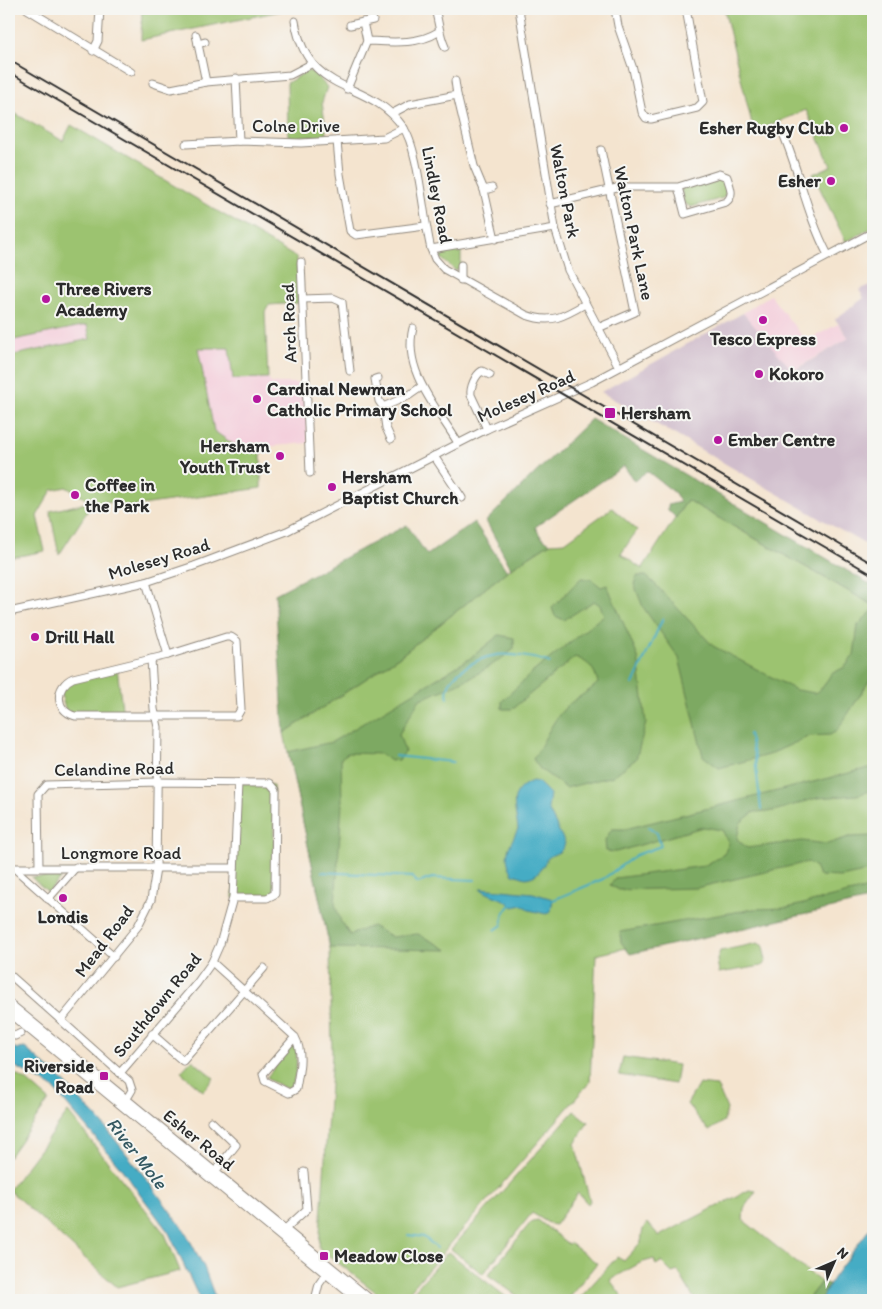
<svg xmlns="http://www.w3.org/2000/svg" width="882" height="1309" font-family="Itim,sans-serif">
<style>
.built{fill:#f4cfdc}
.industrial{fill:#d0bdcc}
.green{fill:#9cc36f;stroke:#64774d}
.forest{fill:#7da962;stroke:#546a46}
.water{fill:#45acc4;stroke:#386c78}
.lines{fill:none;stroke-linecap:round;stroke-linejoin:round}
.stream{stroke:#45acc4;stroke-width:2}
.minor-casing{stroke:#90887d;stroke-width:9}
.major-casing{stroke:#90887d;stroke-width:11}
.minor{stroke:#fff;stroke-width:7}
.major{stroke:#fff;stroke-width:9}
.rail{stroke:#2b2b2b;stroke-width:2}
.poi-dot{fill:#b5179e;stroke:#f6f6f2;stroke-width:2}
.labels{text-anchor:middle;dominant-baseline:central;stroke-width:4;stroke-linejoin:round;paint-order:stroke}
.street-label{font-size:18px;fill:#2b2b2b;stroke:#f6f6f2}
.poi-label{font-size:18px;font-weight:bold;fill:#2b2b2b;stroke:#f6f6f2;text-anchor:start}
.water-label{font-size:19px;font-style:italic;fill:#345861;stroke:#f6f6f2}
</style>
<rect width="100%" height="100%" fill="#f6f6f2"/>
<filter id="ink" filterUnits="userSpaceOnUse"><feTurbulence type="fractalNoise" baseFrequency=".02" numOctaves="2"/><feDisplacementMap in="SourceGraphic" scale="10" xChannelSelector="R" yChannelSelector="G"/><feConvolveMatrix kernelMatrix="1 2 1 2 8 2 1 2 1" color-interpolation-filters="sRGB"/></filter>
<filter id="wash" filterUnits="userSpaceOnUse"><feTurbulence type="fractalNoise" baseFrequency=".0096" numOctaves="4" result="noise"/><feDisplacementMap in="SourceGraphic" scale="20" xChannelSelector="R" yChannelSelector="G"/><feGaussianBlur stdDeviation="1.12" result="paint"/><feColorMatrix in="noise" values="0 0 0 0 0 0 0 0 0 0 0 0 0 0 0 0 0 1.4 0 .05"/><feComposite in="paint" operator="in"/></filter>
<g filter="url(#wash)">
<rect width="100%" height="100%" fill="#f4e4cf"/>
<g class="built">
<path d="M9 274 88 325 90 339 9 356Z"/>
<path d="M770 295 806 341 838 324 849 338 792 371 743 313Z"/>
<path d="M198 348H229L233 379 268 378 271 383H306L308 443 240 449 214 431Z"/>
</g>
<path class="industrial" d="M873 284V549L601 392 743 313 793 371 849 338 835 319 864 298 859 290Z"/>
<g class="green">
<path d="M142 9H290L141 40Z"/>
<path d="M724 9H873V227L846 242 813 174 831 166 806 110 754 132Z"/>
<path d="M307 71 313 72 327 87 322 102 327 137 302 136 297 138 288 136 287 83Z"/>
<path d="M9 110 63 141 71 125 297 258 298 303 269 305 265 312 268 378 233 379 229 348H198L214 431 240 449 261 447V488L128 507 105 501 92 504 59 555 50 511 91 502 66 487 52 490 37 516 45 551 9 558V356L90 339 87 325 9 341Z"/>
<path d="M717 177 724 182 727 191 723 198 691 207 684 203 681 189Z"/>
<path d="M461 248V265L456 271 441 258 442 253 447 250Z"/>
<path d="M687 500 873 605V891L596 955 590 1082 402 1300H386L319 1248 332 1055 330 948 284 733 400 656 507 571 550 543 565 542 612 508 637 530 621 554 642 569Z"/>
<path d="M117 667 123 717 66 712 60 690 64 683Z"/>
<path d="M238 783 273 785 275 894 233 898Z"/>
<path d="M31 877H59L61 878 48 892Z"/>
<path d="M758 943 763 946 766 961 762 966 719 973 717 960 720 951Z"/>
<path d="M292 1044 296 1047C297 1058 298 1083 287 1089L269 1080 267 1077Z"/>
<path d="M623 1057 678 1065 675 1084 619 1075Z"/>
<path d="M192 1060 214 1078 203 1091 181 1072Z"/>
<path d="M9 1071 26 1080 49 1100 9 1157Z"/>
<path d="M699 1084 717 1086 727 1109 724 1121 709 1131 687 1104Z"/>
<path d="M574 1111 588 1122 575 1144 590 1201 588 1204 578 1193 555 1225 550 1224 532 1213 483 1274 451 1249Z"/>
<path d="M68 1112 165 1234 180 1271 117 1287 9 1190Z"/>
<path d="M749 1190 756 1191 744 1208 743 1220 821 1282 807 1300H695L678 1271 672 1273 661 1262 656 1265 654 1259 640 1263 610 1280 625 1300H578L617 1257 624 1261 641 1242 643 1228 648 1223 659 1236Z"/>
<path d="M538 1220 568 1244 570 1243 597 1263 567 1300H523L488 1275 532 1221Z"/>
<path d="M448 1252 510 1300H406Z"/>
</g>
<g class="forest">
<path d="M591 419 873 586V605L687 500 676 518 668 510V505L680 502 675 493 647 471 634 481 624 466 535 527 541 537 550 543 511 568 486 521Z"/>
<path d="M474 522 507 571 400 656 284 733 275 594 407 525 427 555Z"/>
<path d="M637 576H646L653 582 713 646 796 690 815 693 823 687 831 674 845 667 854 655 858 625 873 610V675L837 731 830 735 810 736 768 755 719 768 703 756 679 658 643 607 634 584Z"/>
<path d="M581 578 591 579 601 587 607 585 638 657 646 723 636 759 613 776 566 788 540 769 533 759C544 743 550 724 564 709 573 699 588 693 598 683 595 669 589 662 575 657L512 709H502V701L533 672 604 615 600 605 594 601 564 620 555 616 552 608Z"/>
<path d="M499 635 514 638V649C484 673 456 686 420 699L399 734 405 752 399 760 390 761 381 754 348 753 341 758 342 805 335 904 341 922 350 935 372 926 392 937 418 934 448 950 330 948 288 752 332 742 469 659Z"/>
<path d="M873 767V790L857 795 817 798 774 811 754 812 740 823 737 839 747 848 802 841 827 844 849 837 873 836V870L841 877 819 876 815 867 808 862 696 888 619 890 610 885 616 878 704 866 724 854 729 843 722 830 703 827 616 852 606 851 605 840 612 829H625Z"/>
<path d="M873 887V899L630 954 621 942 620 932 753 909 787 908Z"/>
<path d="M821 1282 829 1284 821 1300H807Z"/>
</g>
<g class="water">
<path d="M532 781 538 782 550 794 548 809 565 843C561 856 553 852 547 859 541 869 539 876 526 878L513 874C501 855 510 846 518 829 516 809 506 792 532 781Z"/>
<path d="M480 888 533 893 553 899 551 911 546 914 529 910 523 905 513 907C503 896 489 897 480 888Z"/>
<path d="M9 1045 17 1049 25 1048 62 1080 102 1123 145 1177 185 1231 204 1267 216 1300H200L169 1233 120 1167 52 1087 9 1063Z"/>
<path d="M873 1224V1280L859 1300H821L833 1278Z"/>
</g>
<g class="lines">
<g class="stream">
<path d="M633 684 663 618"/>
<path d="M448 698C442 675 478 658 496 655 506 653 541 658 550 663"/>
<path d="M749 734 755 758 761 809"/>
<path d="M395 756 453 762"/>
<path d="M322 872 412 877 418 883 432 878 475 880"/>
<path d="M553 900 603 879 636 855 661 846 657 833 649 827"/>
<path d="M495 930 502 925 504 912 511 905"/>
<path d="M408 1235 424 1237 437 1248"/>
</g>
</g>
</g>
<g filter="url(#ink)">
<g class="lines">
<g class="minor-casing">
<g id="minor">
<path d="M27 9 131 72"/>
<path d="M435 9C439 23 439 34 445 47"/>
<path d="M519 9 555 228 568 270 619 367"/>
<path d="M615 9 618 26 633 69 642 112 646 118 651 119 697 108 703 102 686 9"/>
<path d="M295 21C308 99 368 77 403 127 419 149 423 218 431 249L435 259 444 269 526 315C551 324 563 317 585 304"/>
<path d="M350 25 373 20"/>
<path d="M196 35 198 44"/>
<path d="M367 41C390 42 418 45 438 32"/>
<path d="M205 42 198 44 206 82"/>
<path d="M93 51 98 41 100 9"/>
<path d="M236 78 239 141"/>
<path d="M153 83 171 89 206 82 290 75 311 64"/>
<path d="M347 89 367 41 363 22"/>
<path d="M457 95 474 166 484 190 492 188"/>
<path d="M393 113 410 104 457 95 455 81"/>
<path d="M784 136C800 175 808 217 828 255"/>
<path d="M337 141 340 174 350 231 356 235 425 226"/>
<path d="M186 144 239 141 301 143 384 138 404 128"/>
<path d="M484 190 495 239"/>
<path d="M550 204 621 187H678L719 174 727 177C730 187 735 195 726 202L685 214 678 187"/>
<path d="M431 249 555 228"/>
<path d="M301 262 310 473"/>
<path d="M461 265V280"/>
<path d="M303 299 333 298 342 302 350 371"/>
<path d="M413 328C402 371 438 409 458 443"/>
<path d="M598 328 635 312 601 150"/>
<path d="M378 378 375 379 379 401 383 407 408 396 421 387"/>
<path d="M383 407 386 428 391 439"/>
<path d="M487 429 471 395C470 388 475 375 482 371L490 375"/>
<path d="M434 456 462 498"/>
<path d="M146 582 168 655"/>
<path d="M9 612 146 582 194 566 287 531 487 429 592 382 873 232"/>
<path d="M226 637H231L237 641 241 709 237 716H75C54 710 55 686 73 678L168 655Z"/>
<path d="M39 867 38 794 46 785 158 782 270 783 276 790 275 894 267 898H233"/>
<path d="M9 868H234"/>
<path d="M14 868 114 957"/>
<path d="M48 899 76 867"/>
<path d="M212 962 295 1037C304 1054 299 1071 296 1089L289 1093 265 1081 263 1074 295 1037"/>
<path d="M9 974 129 1081 132 1090 126 1100"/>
<path d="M61 1020 138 926 151 900 156 869 158 727 154 709 151 659"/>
<path d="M9 1033 15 1036 21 1033"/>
<path d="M152 1034 183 1061 264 968"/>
<path d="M120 1073 197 983 212 962 220 944 233 898 238 783"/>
<path d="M211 1121 236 1145 214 1173"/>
<path d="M284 1230 307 1209 304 1172"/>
<path d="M315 1300 319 1284 326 1274"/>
</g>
</g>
<g class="major-casing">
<g id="major">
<path d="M9 1004 370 1300"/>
<path d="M9 1012 359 1300"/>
</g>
</g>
<use href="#minor" class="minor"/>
<use href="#major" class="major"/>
<g class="rail">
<path d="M9 60 873 564"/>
<path d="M9 72 873 575"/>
</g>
</g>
</g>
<g class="poi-dot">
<circle cx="844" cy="128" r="5"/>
<circle cx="831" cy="181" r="5"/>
<circle cx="46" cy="299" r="5"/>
<circle cx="763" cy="320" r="5"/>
<circle cx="759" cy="374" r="5"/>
<circle cx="257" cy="399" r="5"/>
<rect x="604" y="407" width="12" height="12" rx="2.5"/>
<circle cx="718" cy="440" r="5"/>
<circle cx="280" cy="456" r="5"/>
<circle cx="332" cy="487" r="5"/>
<circle cx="75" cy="495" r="5"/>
<circle cx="35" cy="637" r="5"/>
<circle cx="63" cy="898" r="5"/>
<rect x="99" y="1071" width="10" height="10" rx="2.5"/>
<rect x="319" y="1251" width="10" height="10" rx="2.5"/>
</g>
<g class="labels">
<g class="street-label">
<text x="296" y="126">Colne Drive</text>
<text transform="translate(565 191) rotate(79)">Walton Park</text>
<text transform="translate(437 195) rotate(79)">Lindley Road</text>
<text transform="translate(634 233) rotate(78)">Walton Park Lane</text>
<text transform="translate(289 323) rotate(-92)">Arch Road</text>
<text transform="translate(526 396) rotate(-24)">Molesey Road</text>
<text transform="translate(159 559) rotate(-17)">Molesey Road</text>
<text transform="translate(114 769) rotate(-1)">Celandine Road</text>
<text x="121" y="853">Longmore Road</text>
<text transform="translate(104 941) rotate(-53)">Mead Road</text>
<text transform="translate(157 1005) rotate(-51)">Southdown Road</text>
<text transform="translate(199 1140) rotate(39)">Esher Road</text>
</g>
<g class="poi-label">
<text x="834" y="128" text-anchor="end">Esher Rugby Club</text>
<text x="821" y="181" text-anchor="end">Esher</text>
<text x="56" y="289">Three Rivers<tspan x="56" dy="21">Academy</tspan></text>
<text x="763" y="339" text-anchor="middle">Tesco Express</text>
<text x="769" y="374">Kokoro</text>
<text x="267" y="389">Cardinal Newman<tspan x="267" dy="21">Catholic Primary School</tspan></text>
<text x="621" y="413">Hersham</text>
<text x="728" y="440">Ember Centre</text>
<text x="270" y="446" text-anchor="end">Hersham<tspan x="270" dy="21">Youth Trust</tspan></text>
<text x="342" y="477">Hersham<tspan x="342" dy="21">Baptist Church</tspan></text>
<text x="85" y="485">Coffee in<tspan x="85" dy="21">the Park</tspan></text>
<text x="45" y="637">Drill Hall</text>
<text x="63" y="917" text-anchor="middle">Londis</text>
<text x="94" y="1066" text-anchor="end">Riverside<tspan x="94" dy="21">Road</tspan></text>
<text x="334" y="1256">Meadow Close</text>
</g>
<g class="water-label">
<text transform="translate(137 1153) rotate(52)">River Mole</text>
</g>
</g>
<rect width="882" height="1309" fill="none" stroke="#f6f6f2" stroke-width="30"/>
<g transform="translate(834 1262) rotate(45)" stroke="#f6f6f2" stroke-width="4" paint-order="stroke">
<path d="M0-4L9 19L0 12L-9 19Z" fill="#2b2b2b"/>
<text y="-8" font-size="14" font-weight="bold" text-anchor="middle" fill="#2b2b2b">N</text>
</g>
</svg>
